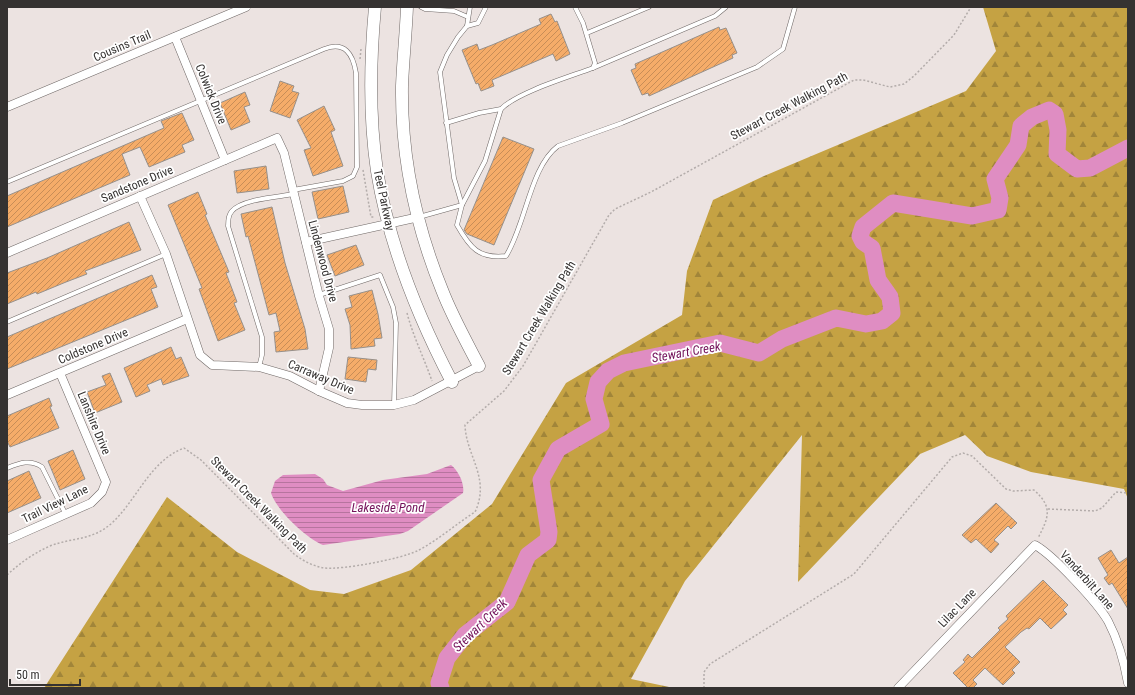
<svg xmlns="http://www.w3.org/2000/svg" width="1135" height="695" font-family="'Roboto Condensed',sans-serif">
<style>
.forest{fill:url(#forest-firs)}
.water{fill:url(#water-rules)}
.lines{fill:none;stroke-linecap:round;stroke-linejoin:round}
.river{stroke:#df8dc2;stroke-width:17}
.building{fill:url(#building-hatch);stroke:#96908b}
.lane-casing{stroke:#6f6866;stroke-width:5}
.street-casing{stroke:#6f6866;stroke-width:9}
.secondary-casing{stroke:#6f6866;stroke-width:13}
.path{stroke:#b3acaa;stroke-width:1.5;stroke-dasharray:2 2;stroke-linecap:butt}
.lane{stroke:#fff;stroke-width:4}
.street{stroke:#fff;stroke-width:8}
.secondary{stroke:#fff;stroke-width:12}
.labels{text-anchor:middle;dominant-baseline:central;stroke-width:3.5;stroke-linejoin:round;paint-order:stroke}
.street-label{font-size:12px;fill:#353231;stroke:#fff}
.water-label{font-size:13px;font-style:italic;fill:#73125a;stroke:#fff}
</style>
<defs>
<pattern id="forest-firs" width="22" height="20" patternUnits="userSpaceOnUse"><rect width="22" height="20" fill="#c5a243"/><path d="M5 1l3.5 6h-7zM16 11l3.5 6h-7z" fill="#a18539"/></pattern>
<pattern id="water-rules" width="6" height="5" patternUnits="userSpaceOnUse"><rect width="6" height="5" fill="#df8dc2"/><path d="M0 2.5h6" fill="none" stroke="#b6749e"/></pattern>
<pattern id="building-hatch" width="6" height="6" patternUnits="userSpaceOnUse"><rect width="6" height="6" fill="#f5ac69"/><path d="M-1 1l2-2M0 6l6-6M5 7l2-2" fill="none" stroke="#c78d57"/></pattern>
</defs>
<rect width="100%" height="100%" fill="#ece3e1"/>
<path class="forest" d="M983 7H1128V499L1124 489 1031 472 987 456 965 435 920 454 798 582 802 435 685 581 631 679 674 688H44L167 497 237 552 310 590 344 594 411 570 492 504 566 383 682 315 687 271 713 200 764 176 966 91 996 51Z"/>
<path class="water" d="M451 465C458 470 465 484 463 493L408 531 400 534 323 545C306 538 277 511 271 493L275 481 283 475 315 474 323 479 327 485 343 491 383 480 427 474Z"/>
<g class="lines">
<path class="river" d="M441 688 439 683 447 658 465 635 507 602 528 555 548 540 549 532 541 480 558 449 601 424 594 399 598 382 608 371 624 363 720 343 759 353 782 339 836 318 866 324 882 321 892 313 890 297 878 280 872 248 863 242 860 236 863 227 893 203 972 216 998 210 1000 198 995 179 1018 145 1021 126 1032 117 1049 110 1055 114 1058 130 1057 154 1077 169 1090 168 1128 148"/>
</g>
<g class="building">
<path d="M551 14 555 22 557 21 570 54 556 61 553 54 492 80 494 86 481 91 478 83 476 84 462 50 477 44 479 50 492 45 541 24 539 19Z"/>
<path d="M719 27 720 30 726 28 737 53 732 55 733 58 649 96 648 93 642 95 631 70 636 68 635 64Z"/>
<path d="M280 81 294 86 292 91 299 93 290 118 270 111Z"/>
<path d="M245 92 250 105 244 107 250 122 231 130 220 103Z"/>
<path d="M324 106 335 130 331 132 343 166 313 176 304 150 311 148 297 120Z"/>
<path d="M182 113 194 140 182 145 185 152 149 167 140 147 122 154 130 175 7 227V196L164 128 161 121Z"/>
<path d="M503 137 534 149 494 245 467 234 464 230Z"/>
<path d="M266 166 269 189 237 193 234 171Z"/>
<path d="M343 186 349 212 318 219 312 192Z"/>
<path d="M198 192 207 214 205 215 229 272 226 273 237 302 234 303 245 330 218 341 199 289 202 288 168 205Z"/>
<path d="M272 207 285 263 305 329 308 349 276 352 274 332 280 331 276 313 269 315 248 236 246 237 241 214Z"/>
<path d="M129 222 141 250 85 271 87 274 66 282 37 294 36 292 7 304V273L47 258Z"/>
<path d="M356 245 364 265 335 276 327 255Z"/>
<path d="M152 275 157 287 151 289 158 307 7 369V337Z"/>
<path d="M372 290 378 314 382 338 374 339 375 346 351 349 350 325 345 309 352 307 349 296Z"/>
<path d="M171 347 176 359 181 357 189 376 163 385 161 379 147 385 150 391 136 397 124 368Z"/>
<path d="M348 357 377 360 376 370 368 369 366 382 345 379Z"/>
<path d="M110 373 122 402 95 413 87 392 106 385 102 376Z"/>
<path d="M49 398 52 406 50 407 59 428 10 447 7 441V416Z"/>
<path d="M73 450 85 479 60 490 48 461Z"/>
<path d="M29 471 41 498 7 513V481Z"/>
<path d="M996 503 1017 523 1011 529 1008 526 994 540 999 544 991 553 976 539 971 543 962 535Z"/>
<path d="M1111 550 1119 563 1128 557V609L1112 583 1109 585 1104 578 1108 575 1098 558Z"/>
<path d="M1043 580 1068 605 1063 610 1067 614 1051 629 1040 618 1029 629 1027 628 1021 632 1005 647 1020 662 1012 670 1015 673 1003 685 985 668 973 680 977 684 973 688H968L953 673 965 662 963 660 968 654 972 658 1000 630 998 628 1008 619 1006 616Z"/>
</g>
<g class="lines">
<g class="lane-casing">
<g id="lane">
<path d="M421 7 425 9 454 11 468 17"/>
<path d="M575 7 583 23 595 63 593 68C569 77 518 92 501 109L485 161 462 205 457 225C470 248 479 259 506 256 526 224 530 167 558 146L622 123 757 67 783 49 795 7"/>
<path d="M467 26 478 23 486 7"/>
<path d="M587 33 649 7"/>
<path d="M593 68 715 16 726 7"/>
<path d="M446 123 479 113 501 109"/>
<path d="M7 182 324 49C345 41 353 54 356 73L357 167 353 176 343 181 293 190"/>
<path d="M419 217 462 205 454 178 440 72 447 55 458 37 467 26 470 7"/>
<path d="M319 295 380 275 393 307 396 323 394 405"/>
<path d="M7 322 166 254"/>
<path d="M259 367 262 355V337L228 226C228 221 228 215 232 211 242 199 278 197 294 194"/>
<path d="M7 468C20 463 30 459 42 467L66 515"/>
</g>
</g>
<g class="street-casing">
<g id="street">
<path d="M175 37 225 160"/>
<path d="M7 107 246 7"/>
<path d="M140 196 166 254 200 355 212 365 259 367 290 376 319 391 347 403 362 405H394L414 400 479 366"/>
<path d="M306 242 419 217"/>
<path d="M7 253 277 138 284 153 319 296 329 329V348L319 391"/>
<path d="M7 395 187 319"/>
<path d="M7 540 91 503 102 492 106 482 60 373"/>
<path d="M898 688 1035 545C1053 555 1097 602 1108 621 1118 640 1124 661 1128 683"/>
</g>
</g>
<g class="secondary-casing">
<g id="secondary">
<path d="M375 7C370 61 369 117 377 171 389 245 417 315 452 382"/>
<path d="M407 7C406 33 403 60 402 86 401 155 416 226 442 290 452 316 466 341 479 366"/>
</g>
</g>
<g class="path">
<path d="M360 59 361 49"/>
<path d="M363 170 371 217H375"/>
<path d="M407 313C413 336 424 358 432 381"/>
<path d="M1048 509 1095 511 1102 508 1116 492 1128 493"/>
<path d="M7 575C20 563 34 553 50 546 73 537 93 541 113 522 138 498 150 461 184 448L201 460 294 554C303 561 313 566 324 568 343 570 400 559 417 551 437 541 456 524 475 512 491 478 466 456 465 425L504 391 523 366 609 215 615 209 651 192 854 80H863L890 87 904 84 914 76 954 35 971 7"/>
<path d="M704 688V672L710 664 854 574 952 457 963 453 972 456 1006 489 1013 491 1034 490C1053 507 1049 517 1038 538"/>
</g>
<use href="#lane" class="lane"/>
<use href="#street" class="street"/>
<use href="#secondary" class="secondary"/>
</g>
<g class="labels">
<g class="street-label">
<text transform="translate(122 46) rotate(-23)">Cousins Trail</text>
<text transform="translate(211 94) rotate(68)">Colwick Drive</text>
<text transform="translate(789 106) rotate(-28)">Stewart Creek Walking Path</text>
<text transform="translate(137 184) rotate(-23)">Sandstone Drive</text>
<text transform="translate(384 200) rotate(78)">Teel Parkway</text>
<text transform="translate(323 261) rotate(75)">Lindenwood Drive</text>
<text transform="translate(539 318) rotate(-59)">Stewart Creek Walking Path</text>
<text transform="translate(93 346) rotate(-23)">Coldstone Drive</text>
<text transform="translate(321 377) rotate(23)">Carraway Drive</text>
<text transform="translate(94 423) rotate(67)">Lanshire Drive</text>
<text transform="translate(55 504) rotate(-26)">Trail View Lane</text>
<text transform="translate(259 505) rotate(45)">Stewart Creek Walking Path</text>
<text transform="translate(1087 580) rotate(48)">Vanderbilt Lane</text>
<text transform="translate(957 608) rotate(-46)">Lilac Lane</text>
</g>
<g class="water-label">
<text transform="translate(686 352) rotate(-10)">Stewart Creek</text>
<text x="388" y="507">Lakeside Pond</text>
<text transform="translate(480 625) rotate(-44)">Stewart Creek</text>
</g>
</g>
<rect width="1135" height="695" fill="none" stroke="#353231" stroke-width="16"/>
<path d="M10 679v6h70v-6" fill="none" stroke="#353231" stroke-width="2"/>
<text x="16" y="679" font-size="12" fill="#353231" stroke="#ffffff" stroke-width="3" paint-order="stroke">50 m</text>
</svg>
